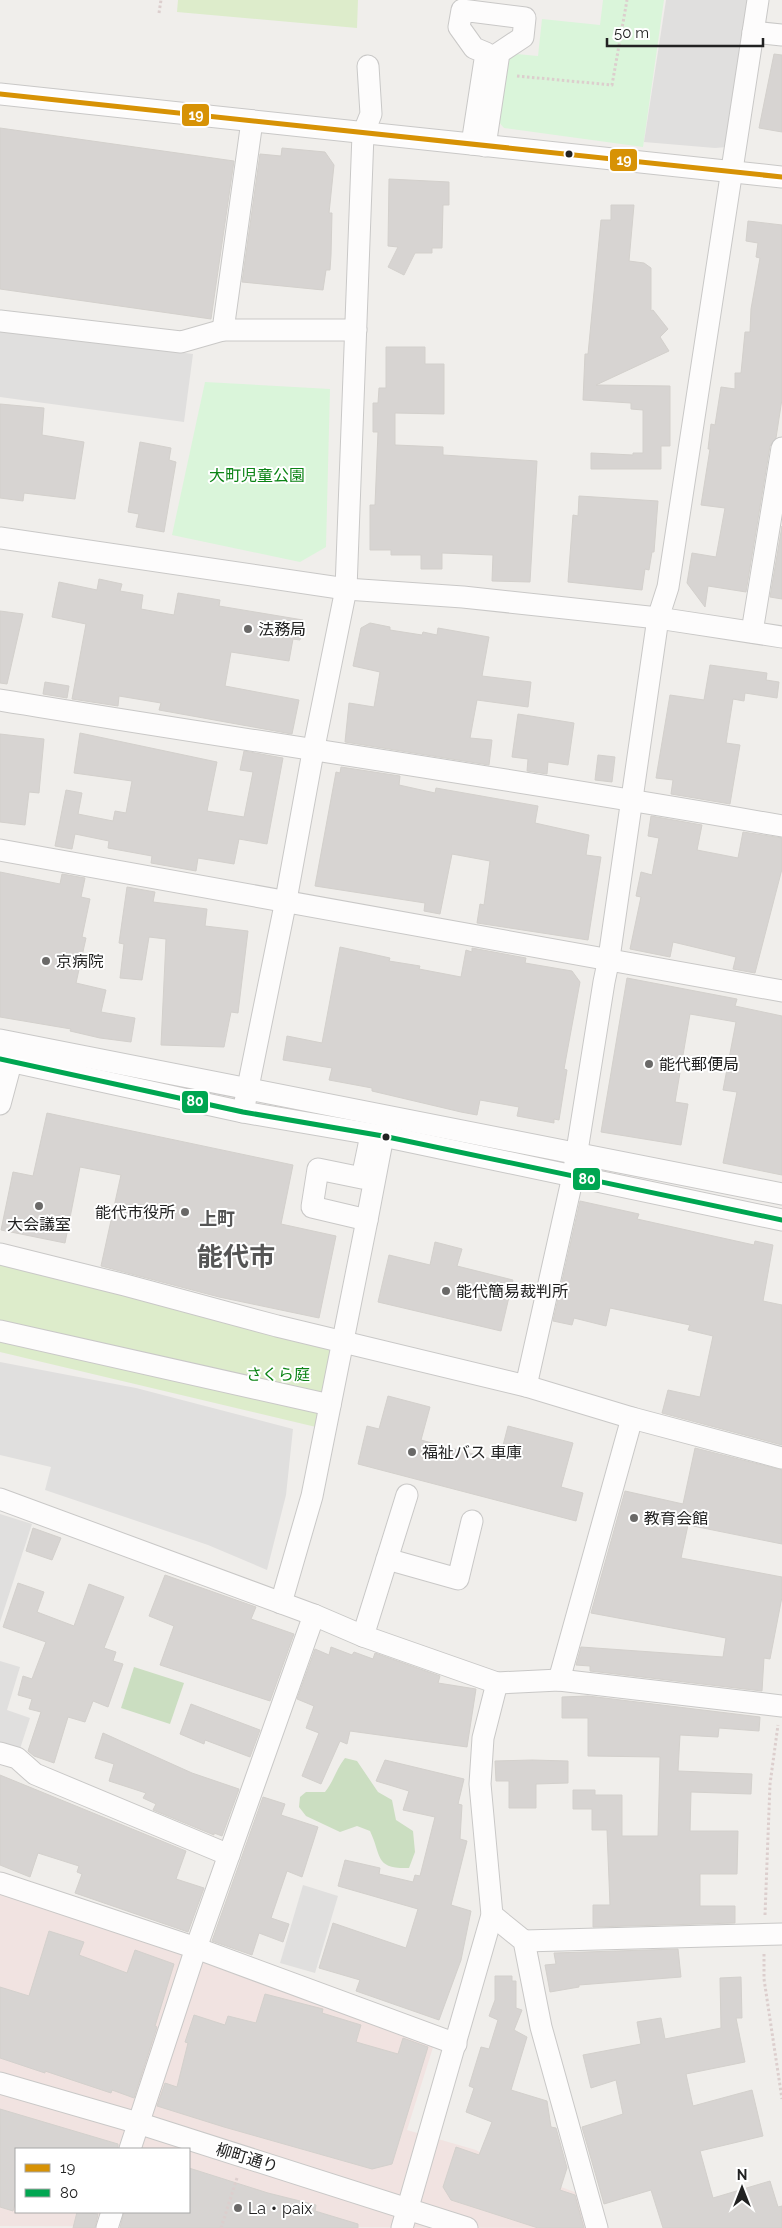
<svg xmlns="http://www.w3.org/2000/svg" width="782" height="2228" font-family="Raleway,'Noto Sans JP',sans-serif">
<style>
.commercial{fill:#f1e3e1;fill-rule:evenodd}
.grass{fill:#ddeccb}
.forest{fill:#cbdec1}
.park{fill:#daf5da}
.parking{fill:#e0dfde}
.building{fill:#d7d4d2;stroke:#d3d0cc}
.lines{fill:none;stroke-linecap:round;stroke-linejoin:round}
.minor-casing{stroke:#c9c8c7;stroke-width:23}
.path{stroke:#dccecd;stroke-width:3;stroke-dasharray:2.5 2.5;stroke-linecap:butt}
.minor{stroke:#fdfcfc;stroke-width:21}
.bus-1-casing{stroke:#fff;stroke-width:9}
.bus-2-casing{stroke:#fff;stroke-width:9}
.bus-1{stroke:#d79205;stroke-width:5}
.bus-2{stroke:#00a651;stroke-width:5}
.bus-dot{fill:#222;stroke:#fff;stroke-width:2}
.poi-dot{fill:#6a6968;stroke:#fff;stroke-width:2}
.labels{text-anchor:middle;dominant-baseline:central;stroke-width:4;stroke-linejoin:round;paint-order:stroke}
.park-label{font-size:16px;fill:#0c8416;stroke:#fff}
.poi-label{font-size:16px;fill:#222;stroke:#fff;text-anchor:start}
.street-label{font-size:16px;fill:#222;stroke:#fff}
.neighbourhood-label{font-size:18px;font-weight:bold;fill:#555;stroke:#fff}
.town-label{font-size:26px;font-weight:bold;fill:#555;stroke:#fff}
.line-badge{stroke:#fff;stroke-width:2}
.badge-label{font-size:14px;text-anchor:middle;font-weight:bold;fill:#fff}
</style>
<rect width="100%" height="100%" fill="#f0eeeb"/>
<path class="commercial" d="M0 1891 435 2041 407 2130 476 2150 502 2165 580 2194 594 2228 0 2226ZM16 2149H189V2212H16Z"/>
<g class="grass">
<path d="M178 0H358L357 28 177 12Z"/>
<path d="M0 1264 336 1344 316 1427 0 1352Z"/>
</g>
<g class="forest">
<path d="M134 1667 184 1683 170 1724 121 1708Z"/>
<path d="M345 1758 357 1761 378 1792 392 1800 396 1820 413 1831 415 1852 409 1868C374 1869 382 1856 370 1831L357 1826 340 1832 306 1816 299 1807 300 1797 306 1792H325C334 1781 336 1769 345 1758Z"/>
</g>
<g class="park">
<path d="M603 0H664L643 147 504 128 497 120 504 53 538 56 542 19 600 25Z"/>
<path d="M205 382 330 389 326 547 300 562 172 535Z"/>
</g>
<g class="parking">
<path d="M666 0H750L727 147 715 148 644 142Z"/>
<path d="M0 328 193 354 184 422 0 397Z"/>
<path d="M0 1362 136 1388 293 1429 286 1495 267 1570 208 1545 45 1490 51 1467 0 1455Z"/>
<path d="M0 1514 32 1524 0 1622Z"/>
<path d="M0 1661 20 1667 7 1710 30 1718 18 1755 0 1749Z"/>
<path d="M303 1885 338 1896 315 1973 280 1963Z"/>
</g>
<g class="building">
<path d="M774 54 782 55V132L759 128Z"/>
<path d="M0 128 234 161 211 319 0 289Z"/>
<path d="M282 148 325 152 334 165 329 213H332L331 255 330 270H326L323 290 242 282 260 154 281 156Z"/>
<path d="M389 179 449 182V205H443L442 248H432V253H415L404 275 388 267 398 247 388 246Z"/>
<path d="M611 205H634L629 261 644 263 651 268V311L653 310 668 329 660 337 669 351 596 385 670 386V446H661V469H591V453L633 455V453H643V410L631 409V403L583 400 585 354H588L601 220H611Z"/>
<path d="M748 221 782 225V399L776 438 770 446 746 592 708 586 705 607 687 583 692 553 716 557 725 508 701 505 710 449H708L711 424 715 425 721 387 735 389V373H741L745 332H750L751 309 760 258 756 257 758 243 746 241Z"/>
<path d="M386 347H425V364H444V414L395 413V445L443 447V455L537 461 530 582 492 581 493 555 442 553V569H421V555H391V550H370V505H375L378 432H373V403H378L379 388H386Z"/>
<path d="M0 404 44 408 42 435 84 442 75 499 24 493 23 501 0 498Z"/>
<path d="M140 442 171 448 169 460 176 462 164 532 136 527 139 514 128 512Z"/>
<path d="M579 496 658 501 654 552H652L649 570 645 569 642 590 568 582 573 515 578 516Z"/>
<path d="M782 526V599L770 597Z"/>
<path d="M99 579 122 584 120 591 143 595 141 609 174 615 178 593 220 600 219 606 303 620 300 640 293 639 289 661 231 652 225 686 299 700 292 734 159 710 161 703 119 696 118 706 72 699 86 624 52 617 59 582 97 590Z"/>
<path d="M0 611 23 614 7 684 0 683Z"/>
<path d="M370 623 390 627V630L422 635 423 632 437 635 438 628 489 637 482 676 531 682 528 707 477 700 470 738 492 740 489 765 345 742 349 703 374 707 380 672 353 666 361 628Z"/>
<path d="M710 665 767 673 766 680 779 682 777 698 745 693 744 701 733 699 726 743 740 745 730 804 671 794 673 780 656 778 670 695 704 700Z"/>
<path d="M45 682 69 686 67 698 43 694Z"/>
<path d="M518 714 574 723 568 765 548 762 547 774 527 771 528 759 512 757Z"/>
<path d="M80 733 217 762 207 811 244 817 253 772 240 770 244 751 283 758 267 844 239 839 234 864 198 858 196 871 151 863 152 856 108 848 109 841 75 834 72 849 55 846 66 790 82 793 78 814 113 821 115 811 126 813 132 781 74 773Z"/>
<path d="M0 734 44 739 39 793 29 792 25 825 0 822Z"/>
<path d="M598 755 615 757 612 782 595 780Z"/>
<path d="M341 767 400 776 399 785 435 793 436 788 538 806 535 823 589 835 586 855 601 857 588 940 477 923 480 904 484 905 490 861 452 854 440 914 424 911 425 903 315 886 336 772 340 773Z"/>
<path d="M651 816 702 825 697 850 738 858 743 832 782 838V869L755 973 733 969 736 957 673 942 670 957 630 949 641 897 636 896 641 872 652 875 659 838 648 836Z"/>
<path d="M0 872 60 884 62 874 85 878 81 897 90 899 82 937 86 938 76 983 106 990 101 1012 135 1018 131 1042 100 1038 70 1031 71 1029 0 1017Z"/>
<path d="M127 887 155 892 153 902 207 909 205 926 248 931 238 1013 231 1012 224 1047 161 1045 166 939 149 937 142 980 120 978 124 944 119 943Z"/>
<path d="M340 947 390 958 389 961 420 966 419 969 461 977 466 950 472 952V948L526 958 525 963 572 971 580 982 564 1069 567 1070 559 1120 554 1119V1123L517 1116 519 1107 480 1100 477 1115 461 1112 372 1091V1088L329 1080 332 1068 283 1060 287 1036 322 1043Z"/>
<path d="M627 978 737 999 735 1006 782 1016V1175L723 1163 737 1092 723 1090 736 1022 690 1014 675 1102 688 1104 681 1145 601 1132Z"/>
<path d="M47 1113 293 1165 281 1224 336 1236 319 1318 219 1297 101 1266 121 1175 80 1167 65 1243 1 1230 13 1172 33 1176Z"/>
<path d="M580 1201 639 1214 637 1219 754 1245 755 1241 773 1245 763 1301 782 1305V1445L662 1413 668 1390 700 1397 713 1336 688 1330 690 1325 610 1308 606 1326 574 1318 572 1325 553 1321Z"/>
<path d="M435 1242 462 1249 457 1266 513 1280 501 1331 378 1302 389 1255 430 1265Z"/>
<path d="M388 1396 430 1407 421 1440 499 1461 508 1426 573 1443 561 1487 583 1493 576 1521 358 1464 367 1426 379 1429Z"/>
<path d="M695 1448 782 1470V1544L688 1525 681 1558 782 1577V1597L770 1659 764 1658 762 1691 590 1671V1666L576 1665 581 1647 723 1657 726 1638 591 1613 625 1491 683 1504Z"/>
<path d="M33 1528 61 1538 52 1560 26 1551Z"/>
<path d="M165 1575 256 1607 251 1619 294 1634 270 1701 160 1665 174 1626 149 1616Z"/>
<path d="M18 1583 44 1592 37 1612 74 1626 89 1584 124 1597 104 1648 116 1652 113 1661 123 1664 108 1707 93 1701 85 1722 68 1717 54 1763 34 1756 28 1751 41 1712 29 1709 32 1699 18 1695 23 1676 32 1679 46 1642 3 1627Z"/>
<path d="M331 1647 352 1655 354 1652 373 1659 375 1653 440 1676 438 1683 476 1689 467 1747 350 1731 347 1744 340 1741 321 1784 302 1776 319 1733 306 1728 314 1706 297 1699 315 1649 329 1655Z"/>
<path d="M588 1696 760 1717 759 1731 719 1728 718 1737 680 1735 678 1771 752 1774 751 1794 691 1792 690 1831H738L737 1874H700V1906H735V1923L593 1927V1905H610L607 1830H592V1809H573V1790H595V1795H622V1836H658L660 1757 588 1756V1718H562V1697Z"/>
<path d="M191 1704 260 1730 250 1757 205 1740 204 1744 180 1734Z"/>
<path d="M103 1733 192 1773 239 1789 222 1836 214 1833V1835L153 1810 156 1804 143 1798 146 1793 109 1781 114 1764 95 1758Z"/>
<path d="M385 1760 464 1779 458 1804 462 1805 460 1839 467 1841 451 1905 471 1911 461 1960 439 2020 356 1991 360 1980 319 1968 333 1923 406 1948 418 1909 338 1886 345 1860 380 1868 379 1874 413 1882 415 1875 420 1876 435 1817 403 1810 409 1791 376 1781Z"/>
<path d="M532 1760 568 1761V1783L536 1784V1808H509V1781H496L495 1761Z"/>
<path d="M0 1775 186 1851 176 1879 204 1888 188 1932 75 1893 82 1874 77 1872 79 1866 38 1853 30 1877 0 1865Z"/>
<path d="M263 1797 285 1804 281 1815 318 1827 302 1877 287 1871 271 1918 289 1924 283 1942 259 1933 252 1955 212 1941Z"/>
<path d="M49 1931 84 1942 79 1955 127 1973 135 1950 174 1964 155 2026 157 2027 134 2098 112 2090 111 2093 45 2071V2073L0 2058V1987L29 1996Z"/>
<path d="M678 1949 681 1977 579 1985V1987L550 1992 545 1965 556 1964 554 1953Z"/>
<path d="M495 1976H512V1981H516V2008L522 2010 514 2030 527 2037 511 2090 547 2101 551 2127 556 2128 567 2168 560 2190 575 2195 584 2228H538L451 2200 443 2187 456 2147 479 2155 492 2122 466 2112 474 2088 469 2086 481 2047 489 2049 498 2020 489 2016 495 2000Z"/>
<path d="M741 1977 742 2018H736L745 2062 686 2074 693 2106 752 2090 763 2136 700 2151 713 2198 770 2181 778 2207 782 2206V2228H663L651 2190 604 2204 582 2127 623 2114 616 2080 591 2088 583 2055 641 2044 637 2022 661 2018 665 2039 721 2028 720 1978Z"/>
<path d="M265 1994 323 2009 322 2013 361 2025 356 2042 398 2054 403 2038 428 2047 392 2164 372 2169 224 2127 157 2106 165 2083 177 2087 188 2043 185 2042 194 2015 225 2025 228 2016 256 2023Z"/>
<path d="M0 2109 118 2144V2149H16V2201L13 2211 0 2207Z"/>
<path d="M189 2168 268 2193 316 2205 315 2211 358 2224V2228H120L124 2212H189Z"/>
<path d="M77 2212 98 2214 95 2228H73Z"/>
</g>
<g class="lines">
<g class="minor-casing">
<g id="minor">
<path d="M753 32 782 35"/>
<path d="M0 94 782 177"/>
<path d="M252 121 223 330H356"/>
<path d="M472 144 486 53 474 48 459 27 462 10 525 18 523 37 499 53 485 146"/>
<path d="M0 321 181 342 223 330"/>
<path d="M0 538 346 589 463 597 658 618 782 637"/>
<path d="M752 632 782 448"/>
<path d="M0 700C261 743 522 780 782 826"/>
<path d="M0 850 782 991"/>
<path d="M0 1040 782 1194"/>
<path d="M0 1059 243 1112 383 1136 782 1220"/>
<path d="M0 1104 15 1048"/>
<path d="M243 1112 286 900 313 752 346 589 363 134 371 114 368 66"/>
<path d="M371 1135 362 1178 318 1169 312 1207 367 1220 383 1136"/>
<path d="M0 1254 125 1285 277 1326 526 1386 632 1418 782 1458"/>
<path d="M0 1331 330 1405"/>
<path d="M526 1386 573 1176 604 982 609 958 658 618 668 587 758 0"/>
<path d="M0 1499 314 1615 363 1636 497 1683 559 1680 782 1706"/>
<path d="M387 1559 458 1579 472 1521"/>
<path d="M281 1603 312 1496 367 1220"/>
<path d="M363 1636 407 1495"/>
<path d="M559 1680 632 1418"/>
<path d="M0 1753 17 1758 35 1774 229 1855"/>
<path d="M0 1883 196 1948 456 2044"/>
<path d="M492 1915 524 1941 541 2027 597 2228"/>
<path d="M524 1941 782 1934"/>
<path d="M0 2083 138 2123 467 2228"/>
<path d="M130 2149 196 1948 314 1615"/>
<path d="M107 2228 112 2212"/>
<path d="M402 2228 492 1915 480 1784 483 1738 497 1683"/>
</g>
</g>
<g class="path">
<path d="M159 13 161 0"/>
<path d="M517 76 612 85 627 0"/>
<path d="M765 1915 770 1784 778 1725"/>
<path d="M764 1954V1979L782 2099"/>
<path d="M221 2228 237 2178"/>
</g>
<use href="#minor" class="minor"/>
<g class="bus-1-casing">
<path id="bus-1" d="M0 94 782 177"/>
</g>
<g class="bus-2-casing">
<path id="bus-2" d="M0 1059 243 1112 383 1136 782 1220"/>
</g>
<use href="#bus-1" class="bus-1"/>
<use href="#bus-2" class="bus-2"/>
</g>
<g class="bus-dot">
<circle cx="569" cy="154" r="4.5"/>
<circle cx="386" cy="1137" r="4.5"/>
</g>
<g class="poi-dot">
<circle cx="248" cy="629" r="5"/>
<circle cx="46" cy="961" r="5"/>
<circle cx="649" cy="1064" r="5"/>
<circle cx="39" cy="1206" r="5"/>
<circle cx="185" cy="1212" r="5"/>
<circle cx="446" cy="1291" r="5"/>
<circle cx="412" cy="1452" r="5"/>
<circle cx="634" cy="1518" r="5"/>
<circle cx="238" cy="2208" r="5"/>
</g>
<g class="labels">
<g class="park-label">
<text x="257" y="475">大町児童公園</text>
<text x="278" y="1374">さくら庭</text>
</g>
<g class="poi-label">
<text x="258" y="629">法務局</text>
<text x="56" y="961">京病院</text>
<text x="659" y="1064">能代郵便局</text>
<text x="175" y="1212" text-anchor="end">能代市役所</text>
<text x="39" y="1224" text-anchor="middle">大会議室</text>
<text x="456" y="1291">能代簡易裁判所</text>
<text x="422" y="1452">福祉バス 車庫</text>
<text x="644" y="1518">教育会館</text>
<text x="248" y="2208">La・paix</text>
</g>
<g class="street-label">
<text transform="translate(247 2158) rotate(17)">柳町通り</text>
</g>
<g class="neighbourhood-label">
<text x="217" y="1218">上町</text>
</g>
<g class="town-label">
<text x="236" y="1257">能代市</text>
</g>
</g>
<g class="line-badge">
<rect x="181" y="103" width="29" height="24" rx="5" fill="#d79205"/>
<rect x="609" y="148" width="29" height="24" rx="5" fill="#d79205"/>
<rect x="181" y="1090" width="28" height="24" rx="5" fill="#00a651"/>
<rect x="572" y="1167" width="29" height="24" rx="5" fill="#00a651"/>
</g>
<g class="badge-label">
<text x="196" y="120">19</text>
<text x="624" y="165">19</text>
<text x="195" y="1106">80</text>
<text x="587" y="1184">80</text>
</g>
<rect x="15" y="2148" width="175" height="65" fill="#ffffff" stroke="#a7a7a7"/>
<rect x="25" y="2164" width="25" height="8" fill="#d79205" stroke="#a7a7a7"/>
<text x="60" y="2173" font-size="15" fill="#222222">19</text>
<rect x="25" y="2189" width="25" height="8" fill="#00a651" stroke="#a7a7a7"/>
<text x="60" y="2198" font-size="15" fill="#222222">80</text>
<g transform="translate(742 2188)" stroke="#ffffff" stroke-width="4" paint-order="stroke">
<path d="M0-4L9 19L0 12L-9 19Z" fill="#222222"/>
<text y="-8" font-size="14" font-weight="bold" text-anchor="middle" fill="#222222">N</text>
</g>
<path d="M607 38v8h156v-8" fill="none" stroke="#222222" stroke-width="2.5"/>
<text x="614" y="38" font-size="15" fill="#222222" stroke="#ffffff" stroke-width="4" paint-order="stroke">50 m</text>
</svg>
